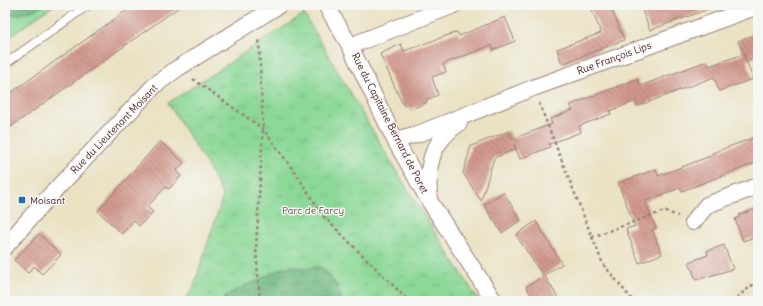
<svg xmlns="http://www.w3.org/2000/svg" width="763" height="306" font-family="Delius,sans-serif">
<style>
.grass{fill:url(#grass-tufts);stroke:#6a7c61}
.forest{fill:url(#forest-crowns);stroke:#5d6c56}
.building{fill:url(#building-back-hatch)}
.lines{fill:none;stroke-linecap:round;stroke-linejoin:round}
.lane-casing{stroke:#9a8077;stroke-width:10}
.street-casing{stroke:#9a8077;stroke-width:18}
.path{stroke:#9a8077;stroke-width:2.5;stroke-dasharray:3 3;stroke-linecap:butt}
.lane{stroke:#fff;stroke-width:8}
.street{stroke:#fff;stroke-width:16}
.poi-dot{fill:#1f6fb2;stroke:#f6f6f2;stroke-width:1.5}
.labels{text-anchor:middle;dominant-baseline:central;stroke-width:3;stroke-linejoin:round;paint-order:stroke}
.street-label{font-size:10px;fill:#4a1f2b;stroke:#f6f6f2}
.poi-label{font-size:10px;fill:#4a1f2b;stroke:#f6f6f2;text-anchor:start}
.park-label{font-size:10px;fill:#5e564b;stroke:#f6f6f2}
</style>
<defs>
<pattern id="grass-tufts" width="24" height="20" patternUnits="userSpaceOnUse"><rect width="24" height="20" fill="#8bd897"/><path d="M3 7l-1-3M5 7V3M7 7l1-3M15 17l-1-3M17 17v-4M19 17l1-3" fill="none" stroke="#79b982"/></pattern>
<pattern id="forest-crowns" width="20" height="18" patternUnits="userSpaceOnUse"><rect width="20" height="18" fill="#70b880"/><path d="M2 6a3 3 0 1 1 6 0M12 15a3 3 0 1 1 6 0" fill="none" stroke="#5e9569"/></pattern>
<pattern id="building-back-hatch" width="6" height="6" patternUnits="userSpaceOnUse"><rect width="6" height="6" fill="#d2978c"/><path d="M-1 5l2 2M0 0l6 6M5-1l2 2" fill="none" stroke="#ac7b73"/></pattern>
</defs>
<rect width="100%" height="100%" fill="#f6f6f2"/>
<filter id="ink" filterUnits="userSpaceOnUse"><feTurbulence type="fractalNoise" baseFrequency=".025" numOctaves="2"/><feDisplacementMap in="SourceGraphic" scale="8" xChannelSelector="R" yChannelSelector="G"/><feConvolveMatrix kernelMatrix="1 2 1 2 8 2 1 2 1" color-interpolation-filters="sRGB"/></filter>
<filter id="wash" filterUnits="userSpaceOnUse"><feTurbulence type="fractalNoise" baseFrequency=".012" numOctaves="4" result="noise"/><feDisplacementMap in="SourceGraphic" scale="16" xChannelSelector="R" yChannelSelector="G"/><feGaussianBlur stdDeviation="0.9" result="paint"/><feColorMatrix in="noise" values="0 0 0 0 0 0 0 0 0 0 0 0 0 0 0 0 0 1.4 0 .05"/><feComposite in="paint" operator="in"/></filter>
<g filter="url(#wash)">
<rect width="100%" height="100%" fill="#eae2c3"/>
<g class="grass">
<path d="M5 5H54L5 40Z"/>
<path d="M304 14 398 174 479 301H185L194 286 223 196 207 165 168 103Z"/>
</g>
<g class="forest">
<path d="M5 5H45L25 13 5 16Z"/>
<path d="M285 267 323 268 338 287 342 301H224L225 296Z"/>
</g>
<g id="blocks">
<g class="building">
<path d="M134 5H182L5 131V97Z"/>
<path d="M590 5H610L624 40 562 64 557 49 601 33Z"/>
<path d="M640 5H713L714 7 650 30Z"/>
<path d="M505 17 515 41 493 50 492 45 443 64 446 72 432 77 438 95 426 100 427 102 412 109 403 105 380 54 401 44 404 51 457 32 459 36Z"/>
<path d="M758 33V56L746 61 738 41Z"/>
<path d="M744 54 753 79 719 91 714 77 638 106 636 101 610 111 611 114 579 126 581 132 549 144 550 147 520 159 514 144 516 149 494 158 481 201 463 173 471 146 509 131 512 139 552 124 550 119 573 110 570 105 637 79 640 86 707 61 709 66Z"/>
<path d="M753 138 758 151V162L682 191 680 188 645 201 656 228 652 230 662 254 639 263 626 229 635 226 618 183 656 169 658 176 713 155 712 153Z"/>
<path d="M160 141 184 163 176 171 181 176 169 189 166 187 147 207 153 212 139 226 134 220 122 234 98 211Z"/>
<path d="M503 192 521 220 502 233 484 205Z"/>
<path d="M758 208V236L743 241 735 219 740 217 739 215Z"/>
<path d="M536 221 562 264 544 275 560 301H535L526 287 543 276 516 235Z"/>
<path d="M39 234 61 255 42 274 34 266 28 273 14 260Z"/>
<path d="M724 245 733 269 696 280 689 262 708 255 707 251Z"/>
</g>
</g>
</g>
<g filter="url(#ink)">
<use href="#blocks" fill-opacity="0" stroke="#9a8077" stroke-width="1"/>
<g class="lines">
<g class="lane-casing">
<path id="lane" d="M5 64 88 5"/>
</g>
<g class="street-casing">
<g id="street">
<path d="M326 5 350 46 395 140 430 202 494 301"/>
<path d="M350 46 454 5"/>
<path d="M395 140 418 134 533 88 758 6"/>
<path d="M429 196C427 163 431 143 459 123"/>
<path d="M693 222 707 205 758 186"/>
<path d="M5 247 43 203 155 85 178 68 279 5"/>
</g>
</g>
<g class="path">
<path d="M193 79 263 129 297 175 324 217 409 301"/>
<path d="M539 103 592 237 664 211 678 216"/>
<path d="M592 237 603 264 633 301"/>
<path d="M260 301 256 250 263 129 259 44 260 37"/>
<path d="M732 301 758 281"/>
</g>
<use href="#lane" class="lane"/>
<use href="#street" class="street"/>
</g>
</g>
<rect class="poi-dot" x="18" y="196" width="8" height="8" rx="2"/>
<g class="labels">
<g class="street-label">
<text transform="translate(614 58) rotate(-20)">Rue François Lips</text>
<text transform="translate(390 123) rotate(63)">Rue du Capitaine Bernard de Poret</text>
<text transform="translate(114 129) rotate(-46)">Rue du Lieutenant Moisant</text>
</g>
<g class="poi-label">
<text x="30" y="200">Moisant</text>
</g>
<g class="park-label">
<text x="313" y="210">Parc de Farcy</text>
</g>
</g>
<rect width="763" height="306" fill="none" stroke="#f6f6f2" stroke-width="20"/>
</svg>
